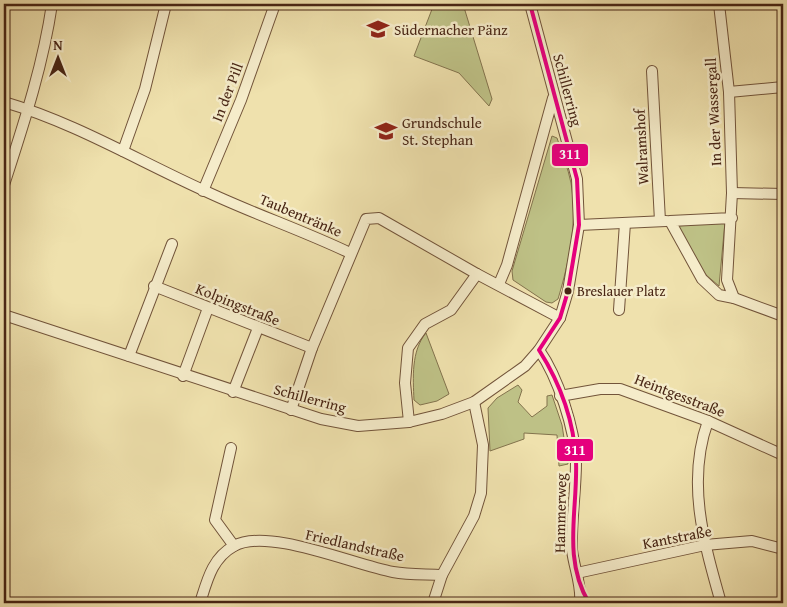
<svg xmlns="http://www.w3.org/2000/svg" width="787" height="607" font-family="'Gentium Book Plus',serif">
<style>
.green{fill:#bec186;stroke:#83734d}
.lines{fill:none;stroke-linecap:round;stroke-linejoin:round}
.street-casing{stroke:#72543a;stroke-width:12}
.street{stroke:#f5ecca;stroke-width:10}
.bus-1-casing{stroke:#f5ecca;stroke-width:8}
.bus-1{stroke:#e5007d;stroke-width:4}
.bus-dot{fill:#482514;stroke:#f5ecca;stroke-width:2}
.labels{text-anchor:middle;dominant-baseline:central;stroke-width:5;stroke-linejoin:round;paint-order:stroke}
.bus-label{font-size:14px;fill:#482514;stroke:#f5ecca;text-anchor:start}
.poi-label{font-size:15px;fill:#482514;stroke:#f5ecca;text-anchor:start}
.street-label{font-size:15px;fill:#482514;stroke:#f5ecca}
.line-badge{stroke:#f5ecca;stroke-width:2}
.badge-label{font-size:14px;text-anchor:middle;font-weight:bold;fill:#fff}
</style>
<rect width="100%" height="100%" fill="#efe1ad"/>
<filter id="stains"><feTurbulence type="fractalNoise" baseFrequency=".004" numOctaves="4"/><feColorMatrix values="0 0 0 0 .2 0 0 0 0 .09 0 0 0 0 .02 0 0 0 .5 -.17"/></filter>
<radialGradient id="worn" r=".72"><stop offset=".6" stop-color="#630" stop-opacity="0"/><stop offset="1" stop-color="#630" stop-opacity=".3"/></radialGradient>
<g class="green">
<path d="M434 4H463L492 99 489 106 459 73 414 56Z"/>
<path d="M552 136 557 138C562 153 568 168 571 183 578 222 569 262 558 299L552 303 546 302 513 280 512 271Z"/>
<path d="M725 222 719 286 705 274 677 226Z"/>
<path d="M426 333 449 394 437 401 420 405 414 400C413 378 411 351 426 333Z"/>
<path d="M518 385 522 390 518 402 532 417 547 406V396L552 395 562 425 568 464 559 466 557 435 524 433V439L490 451 488 408 497 398Z"/>
</g>
<g class="lines">
<g class="street-casing">
<g id="street">
<path d="M719 4 729 92 732 193 727 280 734 298 719 295 702 279 670 221 732 218"/>
<path d="M652 71 660 221"/>
<path d="M729 92 783 87"/>
<path d="M4 102C73 122 137 160 203 190 251 213 302 230 350 253"/>
<path d="M123 151 145 89 166 4"/>
<path d="M4 185C23 126 43 66 52 4"/>
<path d="M203 191 241 100 275 4"/>
<path d="M732 193 783 194"/>
<path d="M579 225 666 221"/>
<path d="M499 284 507 265 553 98"/>
<path d="M154 286 312 348"/>
<path d="M734 298 783 316"/>
<path d="M619 310 625 223"/>
<path d="M4 315 321 419 358 426 409 422 442 414 474 402 525 366 539 350 560 318 568 291 579 225 577 179 530 4"/>
<path d="M539 350C558 377 575 429 576 462 576 491 571 521 572 550 574 568 582 585 580 603"/>
<path d="M129 356 172 244"/>
<path d="M183 376 208 308"/>
<path d="M233 392 258 328"/>
<path d="M560 396 600 389H620L708 421 783 455"/>
<path d="M291 410 312 348 366 219 379 218 477 274 560 318"/>
<path d="M708 421C686 482 704 543 721 603"/>
<path d="M409 422 405 383 408 348 425 324 451 310 477 274"/>
<path d="M231 448 215 520 234 546"/>
<path d="M577 573 705 545 752 541 783 549"/>
<path d="M200 603C207 581 212 558 234 546 268 527 354 565 393 572 409 575 426 574 442 575"/>
<path d="M433 603 442 575 474 516 481 493 483 445 474 402"/>
</g>
</g>
<use href="#street" class="street"/>
<g class="bus-1-casing">
<path id="bus-1" d="M530 4 577 179 579 225 568 291 560 318 539 350C560 383 574 422 576 461 578 510 562 558 589 603"/>
</g>
<use href="#bus-1" class="bus-1"/>
</g>
<defs>
<g id="school-bare" transform="scale(1.725)"><path d="M0-5L7-2L0 1L-7-2ZM-4 1L0 2.5L4 1V4Q0 6-4 4Z" fill="#8f2418" stroke="#f5ecca" stroke-width="2.5" paint-order="stroke"/></g>
</defs>
<g fill-rule="evenodd">
<use href="#school-bare" x="378" y="29"/>
<use href="#school-bare" x="386" y="131"/>
</g>
<circle class="bus-dot" cx="568" cy="291" r="4.5"/>
<g class="labels">
<g class="bus-label">
<text x="577" y="291">Breslauer Platz</text>
</g>
<g class="poi-label">
<text x="394" y="29">Südernacher Pänz</text>
<text x="402" y="122">Grundschule<tspan x="402" dy="17">St. Stephan</tspan></text>
</g>
<g class="street-label">
<text transform="translate(568 90) rotate(75)">Schillerring</text>
<text transform="translate(227 92) rotate(-69)">In der Pill</text>
<text transform="translate(713 112) rotate(-93)">In der Wassergall</text>
<text transform="translate(641 147) rotate(-93)">Walramshof</text>
<text transform="translate(301 215) rotate(23)">Taubentränke</text>
<text transform="translate(238 304) rotate(22)">Kolpingstraße</text>
<text transform="translate(680 395) rotate(21)">Heintgesstraße</text>
<text transform="translate(310 398) rotate(15)">Schillerring</text>
<text transform="translate(560 513) rotate(-89)">Hammerweg</text>
<text transform="translate(677 537) rotate(-11)">Kantstraße</text>
<text transform="translate(355 545) rotate(13)">Friedlandstraße</text>
</g>
</g>
<g class="line-badge">
<rect x="551" y="143" width="38" height="24" rx="5" fill="#e5007d"/>
<rect x="556" y="438" width="38" height="24" rx="5" fill="#e5007d"/>
</g>
<g class="badge-label">
<text x="570" y="159">311</text>
<text x="575" y="455">311</text>
</g>
<rect width="787" height="607" fill="none" stroke="#efe1ad" stroke-width="20"/>
<rect x="5" y="5" width="777" height="597" fill="none" stroke="#482514" stroke-width="2.5"/>
<rect x="10" y="10" width="767" height="587" fill="none" stroke="#482514"/>
<g transform="translate(58 58)" stroke="#f5ecca" stroke-width="4" paint-order="stroke">
<path d="M0-4L9 19L0 12L-9 19Z" fill="#482514"/>
<text y="-8" font-size="14" font-weight="bold" text-anchor="middle" fill="#482514">N</text>
</g>
<rect width="100%" height="100%" filter="url(#stains)"/>
<rect width="100%" height="100%" fill="url(#worn)"/>
</svg>
